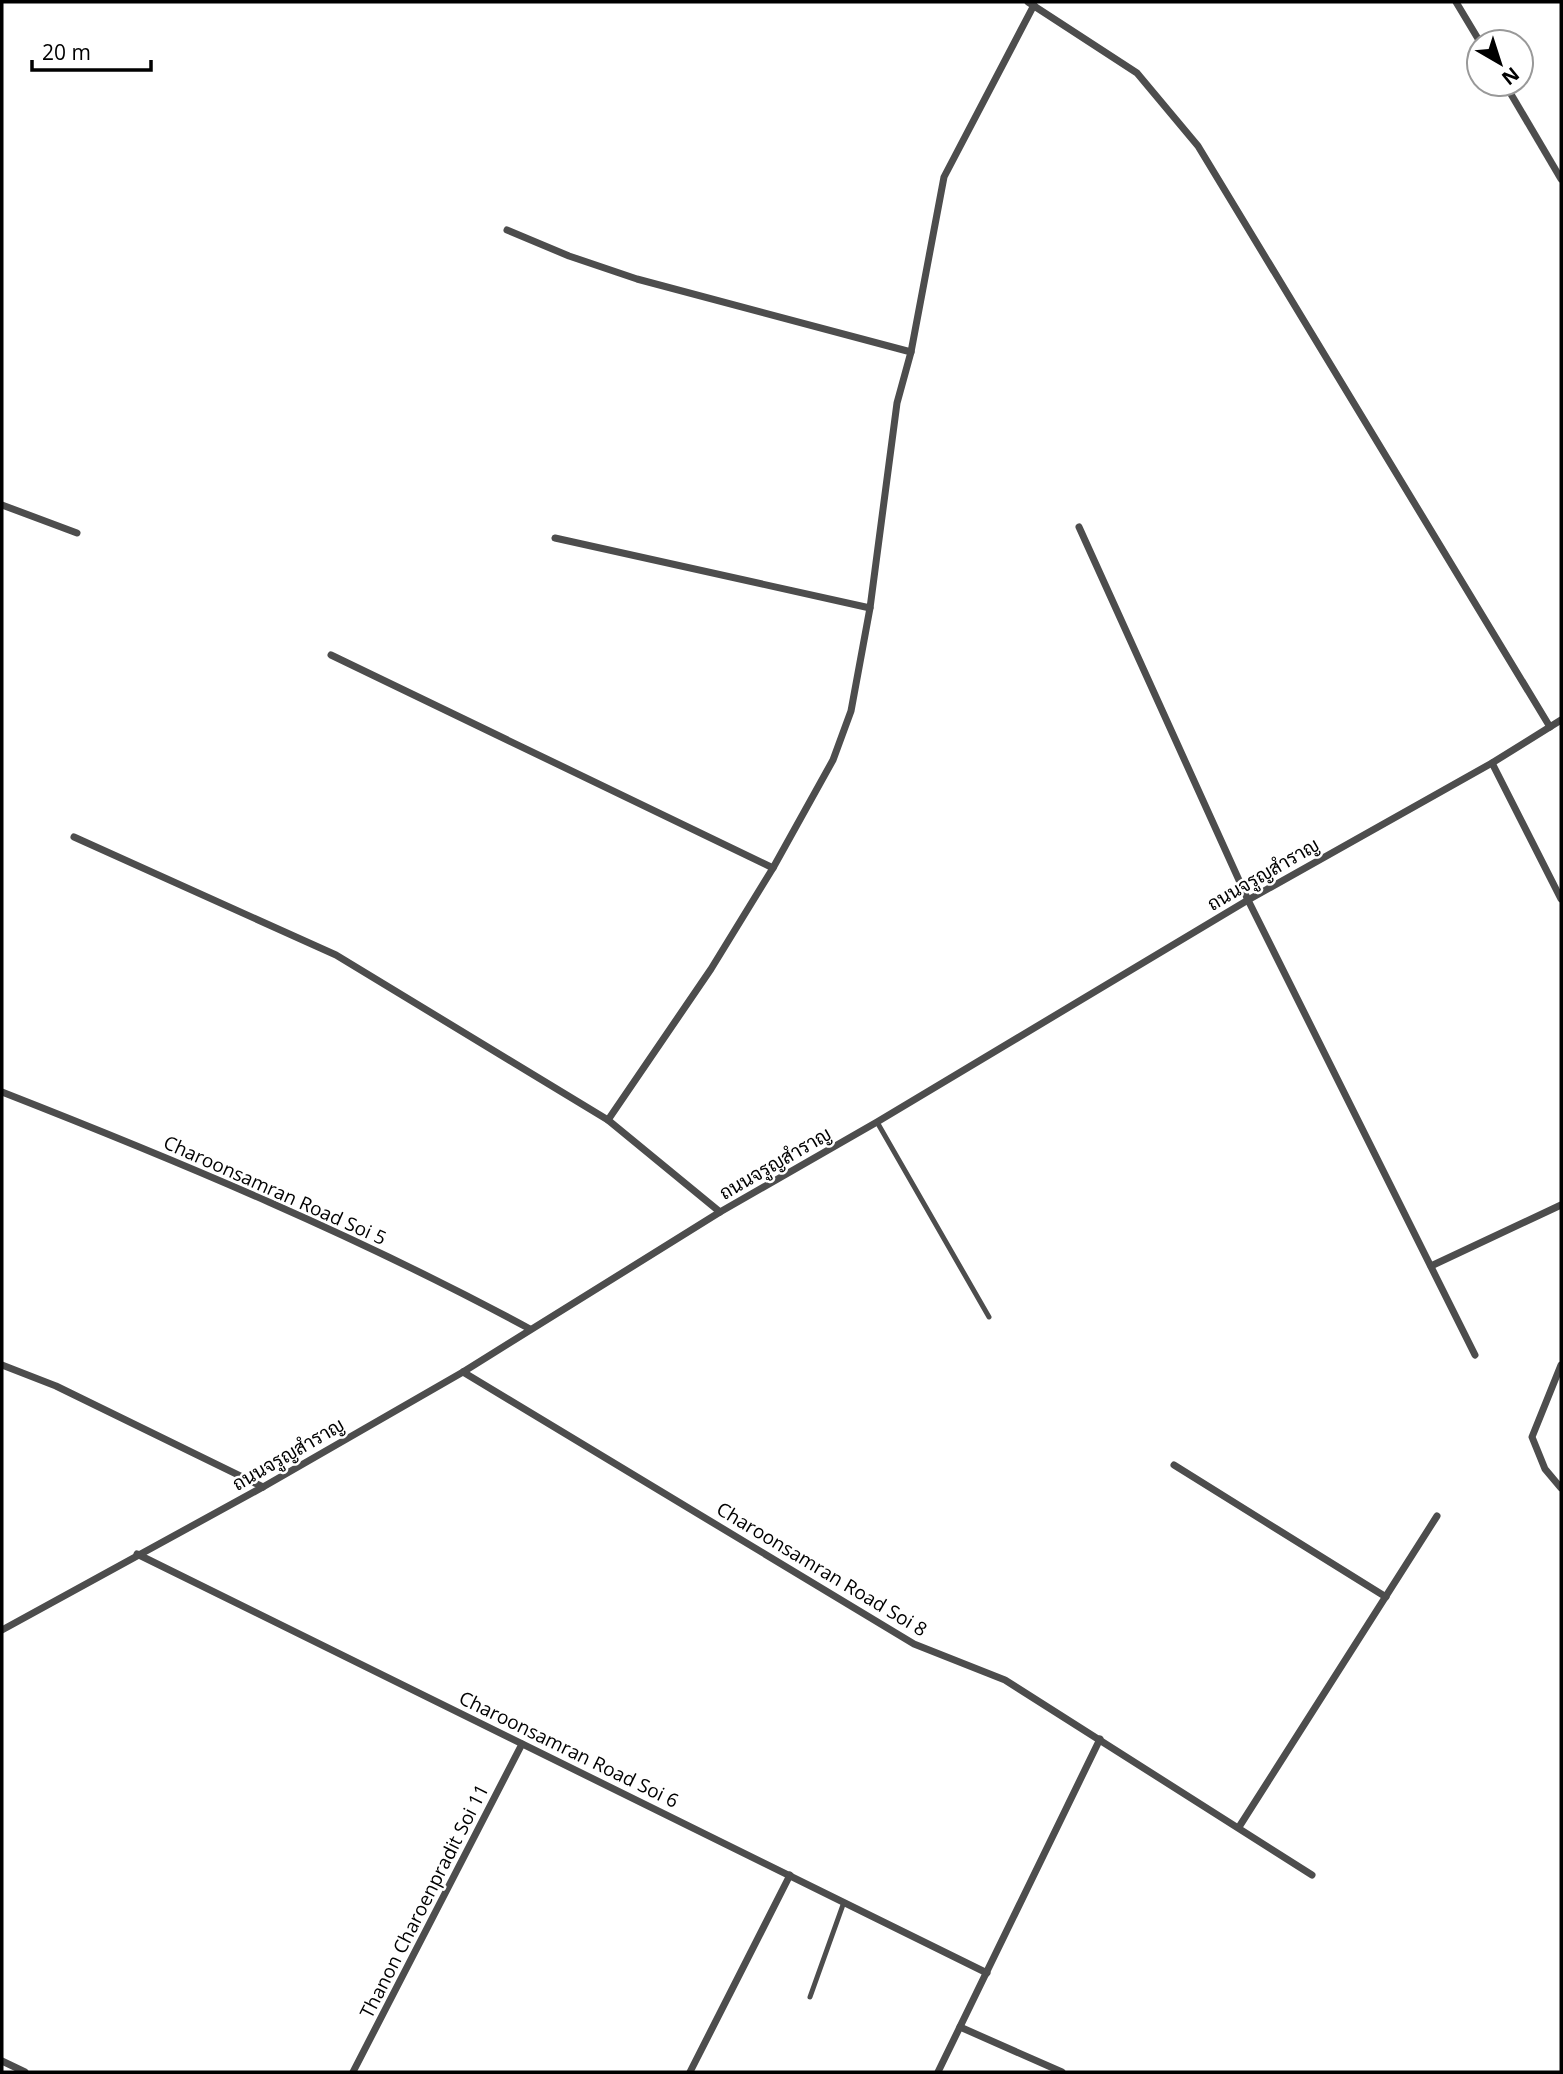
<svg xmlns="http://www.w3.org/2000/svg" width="1563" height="2074" font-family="'Open Sans',Sarabun,sans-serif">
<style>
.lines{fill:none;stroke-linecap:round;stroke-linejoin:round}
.service{stroke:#4d4d4d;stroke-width:5}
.minor{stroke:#4d4d4d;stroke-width:7}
.labels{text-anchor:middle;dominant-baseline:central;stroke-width:5;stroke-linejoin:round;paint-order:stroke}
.street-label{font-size:19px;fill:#000;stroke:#fff}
</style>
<rect width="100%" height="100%" fill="#fff"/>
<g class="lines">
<g class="service">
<path d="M877 1122 989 1317"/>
<path d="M810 1997 844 1902"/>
</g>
<g class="minor">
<path d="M1028 2 1137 73 1198 146 1550 727"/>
<path d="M1456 2 1480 42"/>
<path d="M1505 84 1561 179"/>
<path d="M507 230 569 256 637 279 911 352 897 403 870 608 851 711 833 760 773 868 711 969 608 1120"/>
<path d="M911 352 944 177 1034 5"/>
<path d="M2 505 77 533"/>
<path d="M1079 527 1248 900 1475 1355"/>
<path d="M555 538 870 608"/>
<path d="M331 655 773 868"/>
<path d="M1492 763 1561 899"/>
<path d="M74 837 336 955 608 1120 720 1212"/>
<path d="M2 1092C181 1162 360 1237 530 1329"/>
<path d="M1431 1266 1561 1205"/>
<path d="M2 1365 56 1386 263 1487"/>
<path d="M1561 1365 1532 1437 1545 1469 1561 1488"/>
<path d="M463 1372 914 1644 1005 1680 1312 1875"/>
<path d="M1174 1465 1386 1597"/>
<path d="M137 1554 987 1973"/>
<path d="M2 1630 263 1487 463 1372 720 1212 877 1122 1248 900 1492 763 1561 720"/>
<path d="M1239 1827 1437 1516"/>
<path d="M960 2027 1062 2072"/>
<path d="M2 2061 25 2072"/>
<path d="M353 2072 522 1744"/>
<path d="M690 2072 790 1875"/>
<path d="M938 2072 1100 1739"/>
</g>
</g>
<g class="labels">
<g class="street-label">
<text transform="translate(1263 874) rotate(-30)">ถนนจรูญสำราญ</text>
<text transform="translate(775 1163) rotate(-30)">ถนนจรูญสำราญ</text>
<text transform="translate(275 1190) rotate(24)">Charoonsamran Road Soi 5</text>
<text transform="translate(288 1454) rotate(-30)">ถนนจรูญสำราญ</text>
<text transform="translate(822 1569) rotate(31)">Charoonsamran Road Soi 8</text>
<text transform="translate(569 1749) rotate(26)">Charoonsamran Road Soi 6</text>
<text transform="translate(424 1901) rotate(-63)">Thanon Charoenpradit Soi 11</text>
</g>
</g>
<rect width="1563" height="2074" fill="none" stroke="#000000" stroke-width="7"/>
<g transform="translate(1500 63) rotate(141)"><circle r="33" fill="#ffffff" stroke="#999999" stroke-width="2"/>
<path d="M0-5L12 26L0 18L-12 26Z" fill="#000000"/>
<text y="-10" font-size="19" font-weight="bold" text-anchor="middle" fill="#000000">N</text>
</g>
<path d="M32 60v10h119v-10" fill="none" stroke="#000000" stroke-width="3.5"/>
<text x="42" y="60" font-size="21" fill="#000000" stroke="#ffffff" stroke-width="5" paint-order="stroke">20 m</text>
</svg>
